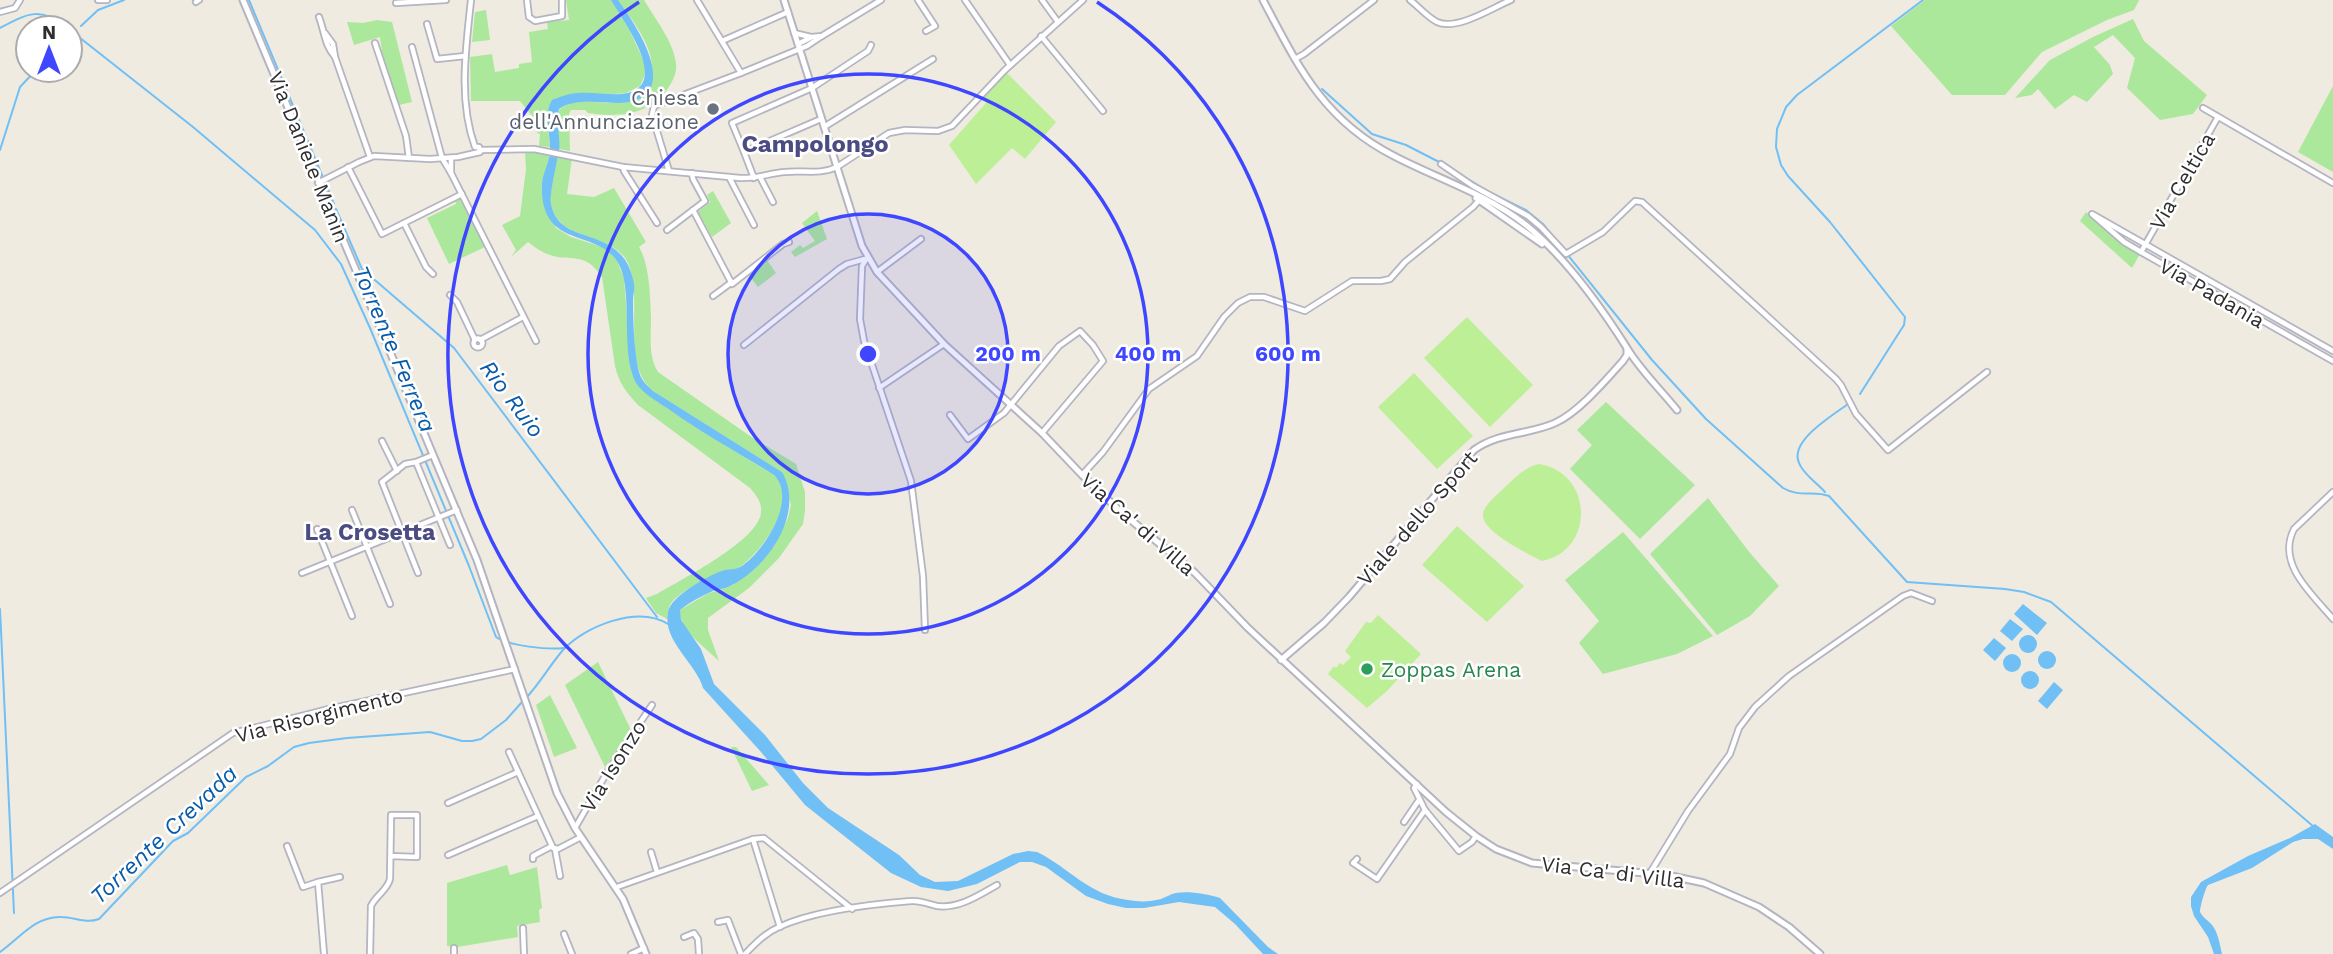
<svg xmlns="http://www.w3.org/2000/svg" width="2333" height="954" font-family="'Work Sans',sans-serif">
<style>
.green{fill:#abe89b}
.pitch{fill:#bdef97}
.water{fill:#70bff5}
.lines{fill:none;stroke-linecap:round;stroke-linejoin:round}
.stream{stroke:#70bff5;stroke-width:2}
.minor-casing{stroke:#b4b4c2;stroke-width:8}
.tertiary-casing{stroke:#b4b4c2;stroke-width:9}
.secondary-casing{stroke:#b4b4c2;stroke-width:9}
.minor{stroke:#fff;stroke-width:4.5}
.tertiary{stroke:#fff;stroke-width:5}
.secondary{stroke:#fff;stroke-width:5}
.ring{fill:none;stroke:#3e47ff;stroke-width:3.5}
.worship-dot{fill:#6b7280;stroke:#fff;stroke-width:2.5}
.leisure-dot{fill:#2e9e5b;stroke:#fff;stroke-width:2.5}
.labels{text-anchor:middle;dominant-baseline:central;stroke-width:5;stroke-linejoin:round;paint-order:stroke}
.worship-label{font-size:21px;fill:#5b616d;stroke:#fff;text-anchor:end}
.street-label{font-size:21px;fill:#2e2e2e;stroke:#fff}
.leisure-label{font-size:21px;fill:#27864d;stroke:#fff;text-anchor:start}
.water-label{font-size:23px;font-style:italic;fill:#075ba9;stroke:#fff}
.neighbourhood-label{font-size:23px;font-weight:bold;fill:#4b4d82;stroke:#fff}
.quarter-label{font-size:24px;font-weight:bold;fill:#4b4d82;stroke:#fff}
.centre{fill:#3e47ff;stroke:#fff;stroke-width:3.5}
.ring-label{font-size:21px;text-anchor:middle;font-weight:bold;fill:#3e47ff;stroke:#fff;stroke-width:5;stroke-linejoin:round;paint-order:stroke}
</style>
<rect width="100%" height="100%" fill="#efebe0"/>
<g class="green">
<path d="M566 0H611L629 29 646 66V72L640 86 626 93 552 100 548 128 550 147 539 146 540 134 537 133 533 117 520 101H471L470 57 492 54 495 72 519 68V64L532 62 529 32 548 29 547 22 569 20Z"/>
<path d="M618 0H644C655 19 674 42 676 64 677 72 674 78 670 85 653 115 619 118 588 113L585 110H571L569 114 570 151 559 149 557 112C581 86 632 123 649 83 661 54 634 23 618 0Z"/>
<path d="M1925 0H2139L2134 10 2107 20 2042 52 2005 95H1952L1891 26Z"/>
<path d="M486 10 490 40 472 42 475 12Z"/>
<path d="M2133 19 2144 41 2207 95 2193 114 2160 120 2127 88 2135 58 2113 35 2094 47 2110 65 2113 74 2087 102 2074 95 2055 109 2038 89 2032 95 2015 98 2050 60 2093 37Z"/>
<path d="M377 20 392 22 412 102 399 105 382 52 380 37 354 45 347 22 363 23Z"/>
<path d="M2333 86V172L2298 152Z"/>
<path d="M525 151 550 155 542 182 544 201 556 228 571 237 606 248 617 261 624 278 631 371 637 384 647 394 700 430 774 475C801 502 759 556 734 571 720 569 681 591 672 602 668 606 668 613 667 619L656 613 646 598 657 594C680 580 760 540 761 512 762 502 756 495 750 488L638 405C626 392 619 383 615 366L602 277C584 250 571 263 547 254 540 251 534 247 528 242L511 257 516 250 502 225 520 216 526 169Z"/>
<path d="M558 156 572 158 567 194 594 197 614 188 646 242 639 247C650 266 650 296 651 318 651 336 648 356 658 372L750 436 796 464 805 492V511L803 524 779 558 749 588 708 618V630L719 661C706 648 678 629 680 610L707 594 733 585 755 568 774 546 788 518 791 505 782 472 653 391C620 363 644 300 628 263 613 231 558 243 551 204 549 195 556 167 558 156Z"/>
<path d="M713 191 731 223 712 237 698 212 710 202 707 195Z"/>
<path d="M460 199 485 247 449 264 427 218 456 204 455 200Z"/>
<path d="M817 211 827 239 795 257 791 252 800 245 803 248 815 241 802 223Z"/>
<path d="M2086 212 2120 242 2141 252 2132 268 2080 221Z"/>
<path d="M767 260 776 273 758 287 748 274Z"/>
<path d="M1606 402 1695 485 1640 539 1570 469 1592 445 1577 430Z"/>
<path d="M1708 498 1750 553 1779 586 1750 616 1717 635 1650 554Z"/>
<path d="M1623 532 1713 636 1677 654 1603 674 1579 643 1599 621 1565 580Z"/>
<path d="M598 662 631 730 605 767 565 685Z"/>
<path d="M550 695 577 748 554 757 536 705Z"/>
<path d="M731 747H736L769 785 752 791Z"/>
<path d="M507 865 510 875 537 867 542 908 539 910 540 922 517 926 518 937 457 947 447 946V883Z"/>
</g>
<g class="pitch">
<path d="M1007 73 1056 122 1025 159 1012 148 976 184 949 145 986 103 983 99Z"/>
<path d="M1467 317 1533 385 1490 427 1424 358Z"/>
<path d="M1414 373 1473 436 1437 469 1378 407Z"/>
<path d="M1539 464C1594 473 1595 551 1542 561 1529 554 1481 532 1483 514 1484 505 1497 495 1503 489 1514 479 1526 466 1539 464Z"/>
<path d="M1457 526 1524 586 1487 622 1422 565Z"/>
<path d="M1378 615 1421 654 1387 691 1367 708 1328 674 1334 666 1336 668 1340 663 1343 665 1351 657 1345 651 1366 622 1371 623Z"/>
</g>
<g class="water">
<path d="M611 0H618C637 26 686 100 619 103 600 103 575 98 559 109 555 121 561 138 559 151 557 163 549 195 551 204 560 250 623 221 634 284 635 289 633 295 633 300 633 317 634 365 642 379 645 384 649 387 653 391L782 472C805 512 770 564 734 584 728 588 720 589 713 591 701 596 690 602 680 610L681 620 701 649 714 684 765 735 803 783 828 808 899 855 920 875 935 882 958 881 1013 854 1028 851 1037 852C1070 868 1088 895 1128 900 1139 902 1150 902 1161 899 1166 897 1171 894 1176 893 1189 891 1207 894 1220 898L1268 947 1278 954H1263L1235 924 1215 907 1179 902 1144 908H1126L1108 904 1086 896 1046 867 1032 862H1020L977 884 948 891 921 887 891 873 805 805 761 752 703 688C696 663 662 641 668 612 670 597 707 576 722 571 729 568 734 571 742 566 764 551 798 499 774 475 739 453 703 434 670 410 660 403 648 397 640 388 619 365 633 299 621 269 603 224 539 255 542 183 543 173 549 163 550 152 551 136 543 114 552 100 560 97 569 93 578 93 593 92 608 95 622 94 674 88 623 21 611 0Z"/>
<path d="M2023 604 2047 623 2037 635 2014 614Z"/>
<path d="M2010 619 2023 629 2012 641 2000 631Z"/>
<circle cx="2028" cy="644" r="9"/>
<path d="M1994 638 2006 648 1995 661 1983 650Z"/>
<circle cx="2047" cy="660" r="9"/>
<circle cx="2012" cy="663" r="9"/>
<circle cx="2030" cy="680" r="9"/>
<path d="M2054 682 2063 690 2047 709 2038 701Z"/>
<path d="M2315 824 2333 837V849L2318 839H2303L2293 842 2252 868 2208 885C2205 889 2200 907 2200 912 2203 918 2208 920 2212 925 2218 932 2220 945 2222 954H2214L2208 937 2194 916 2191 906V897L2201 882 2248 856 2290 838Z"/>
</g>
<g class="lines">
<g class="stream">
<path d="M249 0 334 204"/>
<path d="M81 26 98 10 124 0"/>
<path d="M0 28C28 13 41 6 68 28"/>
<path d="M70 30 193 127 315 230 341 264 370 328 469 566 496 637C509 646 548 650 564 648"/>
<path d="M1322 89 1372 134 1406 145 1441 163"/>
<path d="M0 150 20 87 36 70"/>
<path d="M1455 171 1489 192 1526 210 1543 224 1652 360 1706 419 1783 488C1800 498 1813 490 1829 496L1907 582 2005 589 2024 592 2051 602 2314 827"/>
<path d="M336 209 362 269 454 348 657 617"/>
<path d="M1860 394 1904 325 1905 317 1830 222 1788 176 1781 165 1776 147 1777 129 1786 107 1797 95 1923 0"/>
<path d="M1825 492C1817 483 1803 474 1799 463 1789 441 1832 416 1848 404"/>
<path d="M0 609 14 913"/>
<path d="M526 698C540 683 550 665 563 650 585 626 638 605 668 624"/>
<path d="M0 952C19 939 35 916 61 917 75 917 85 924 99 919L173 841 188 833 246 777 268 766 294 747 309 743 347 738 430 732 462 741H472L481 739 506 720 522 702"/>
</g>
<g class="minor-casing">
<g id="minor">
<path d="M98 0H107"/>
<path d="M527 0 529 17 535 21 562 16V0"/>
<path d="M697 0 741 73"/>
<path d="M918 0 935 26 926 31"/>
<path d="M965 0 1010 65"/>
<path d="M1042 0 1058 22"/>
<path d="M1410 0C1419 7 1427 17 1437 22 1457 31 1492 8 1511 0"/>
<path d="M196 2 199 0"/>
<path d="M396 3 446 0"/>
<path d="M0 12 15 8 20 0"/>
<path d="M319 17C325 33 324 44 335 57L333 44 325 33"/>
<path d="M427 24 437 59 465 56"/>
<path d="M794 33 811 37"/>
<path d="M1041 36 1103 111"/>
<path d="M722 41 788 12"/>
<path d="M375 43 406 136 409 158"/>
<path d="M798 44 812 37 822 36 881 0"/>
<path d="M412 47 442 158 451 173V158"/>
<path d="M335 57 370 157"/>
<path d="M1295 59 1304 54 1374 0"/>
<path d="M2203 108 2333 183"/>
<path d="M2218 117 2141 252 2333 361"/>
<path d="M821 119 744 152 732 123 812 88 868 51 871 45"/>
<path d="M824 127 933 59"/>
<path d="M480 150 534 149 623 167 740 178C756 179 770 173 785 172 803 170 820 175 837 167L889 133 905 130 938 131 952 126 1005 70 1083 0"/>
<path d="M744 152 754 178"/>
<path d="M1441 164 1473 186 1528 216 1541 227 1566 254 1603 232 1635 201 1642 202 1836 379 1841 385 1856 414 1888 450 1987 372"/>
<path d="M348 167 382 234 462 194"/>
<path d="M623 167 624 171 657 223"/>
<path d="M669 171 652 115 654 106 741 73 807 46 822 36"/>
<path d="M451 173 536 341"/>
<path d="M729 177 754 225"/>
<path d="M760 177 773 202"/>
<path d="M318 183 359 162 374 156 430 159 458 157 480 152 479 147H475C458 100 466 48 471 0"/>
<path d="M693 210 732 284 783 244 789 242"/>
<path d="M404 223 426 267 433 274"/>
<path d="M667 230 705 201 693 179 692 173"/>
<path d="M2141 252 2124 242 2092 214 2333 351"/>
<path d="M867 258 862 266 860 319 864 341 911 481 923 576 925 630"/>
<path d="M877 272 921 239"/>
<path d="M450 295 457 302 475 340"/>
<path d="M713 296 732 282"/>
<circle cx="478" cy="343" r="4.5"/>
<path d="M480 340 523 317"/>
<path d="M744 345 839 269 847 264 865 259"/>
<path d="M879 388 944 344"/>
<path d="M950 415 968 439 1004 413 1059 346 1080 331 1093 345 1103 361 1042 433"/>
<path d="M382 441 397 471"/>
<path d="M416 462 433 455"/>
<path d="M1082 475 1103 452 1149 389 1197 356 1224 317 1238 303 1250 297H1264L1305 311 1352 281H1381L1390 279 1405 262 1473 207 1481 198"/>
<path d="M2333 492 2294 529C2276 564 2312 594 2333 619"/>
<path d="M352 510 390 604"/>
<path d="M317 529 352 616"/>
<path d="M302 573 457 510"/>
<path d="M418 573 382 482 405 464 416 462 450 545"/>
<path d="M509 752 553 848 558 849 581 837"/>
<path d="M1417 784 1414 788 1425 810 1459 851 1472 842 1476 836"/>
<path d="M448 803 518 772"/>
<path d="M1404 822 1419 800"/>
<path d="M575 828 609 769 652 705"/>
<path d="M753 839 780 927"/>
<path d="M287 846 303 887 318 882"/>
<path d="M555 849 560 876"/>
<path d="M651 852 657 872"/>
<path d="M448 855 538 816"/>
<path d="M533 859V856L552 846"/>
<path d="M1357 859 1353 863 1377 879 1425 810"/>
<path d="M1650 873 1688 811 1730 754 1739 728 1755 707 1789 676 1903 596 1911 593 1932 601"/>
<path d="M617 887 753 839 764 838 852 909"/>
<path d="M0 893 233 733 329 709 515 669"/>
<path d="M718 922 728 920 741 954"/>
<path d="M523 928 524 954"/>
<path d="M564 934 572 954"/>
<path d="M684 937 694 933 698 939 699 954"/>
<path d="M454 948V954"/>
<path d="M324 954 318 882 340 877"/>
<path d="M370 954 371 906C376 895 387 891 390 879L391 815H417V857L391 856"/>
<path d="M631 954 644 948"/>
<path d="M745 954C755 944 765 933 779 927 813 911 873 904 911 901 920 900 928 904 937 906 959 909 979 895 997 885"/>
</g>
</g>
<g class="tertiary-casing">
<g id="tertiary">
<path d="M784 0 862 246 877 272 944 344 1042 433 1082 475 1120 511 1195 573 1248 628 1446 812 1476 836 1496 849 1532 863 1667 875 1704 883 1759 907 1789 927 1820 954"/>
<path d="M1263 0C1298 66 1323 120 1394 156 1438 179 1487 194 1526 225 1564 256 1601 307 1627 348 1640 370 1661 390 1677 410"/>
<path d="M1476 198 1542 244"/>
<path d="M1281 660 1324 623 1349 597 1474 450C1499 432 1528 435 1555 423 1579 412 1605 381 1623 361L1627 355V349"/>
</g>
</g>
<g class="secondary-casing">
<path id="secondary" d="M243 0 477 560 557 793 575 828 623 899 646 954"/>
</g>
<use href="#minor" class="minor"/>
<use href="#tertiary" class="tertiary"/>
<use href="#secondary" class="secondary"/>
</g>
<circle cx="868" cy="354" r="140" fill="#3e47ff" fill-opacity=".12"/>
<g class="ring">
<circle cx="868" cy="354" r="140"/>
<circle cx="868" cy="354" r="280"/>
<path d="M1097 2A420 420 0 1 1 639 2"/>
</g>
<circle class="worship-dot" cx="713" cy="109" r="7"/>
<circle class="leisure-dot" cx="1367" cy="669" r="7"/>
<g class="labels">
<g class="worship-label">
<text x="699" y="97">Chiesa<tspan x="699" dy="24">dell'Annunciazione</tspan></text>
</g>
<g class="street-label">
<text transform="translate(309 157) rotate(68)">Via Daniele Manin</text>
<text transform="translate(2182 181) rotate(-60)">Via Celtica</text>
<text transform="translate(2212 293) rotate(30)">Via Padania</text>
<text transform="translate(1417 518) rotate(-49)">Viale dello Sport</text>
<text transform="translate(1138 524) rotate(41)">Via Ca' di Villa</text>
<text transform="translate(319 715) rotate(-14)">Via Risorgimento</text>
<text transform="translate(613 766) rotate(-58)">Via Isonzo</text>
<text transform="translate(1613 872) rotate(7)">Via Ca' di Villa</text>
</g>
<g class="leisure-label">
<text x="1381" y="669">Zoppas Arena</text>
</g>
<g class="water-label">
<text transform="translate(394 349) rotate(67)">Torrente Ferrera</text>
<text transform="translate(512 399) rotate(53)">Rio Ruio</text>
<text transform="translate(164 835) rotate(-43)">Torrente Crevada</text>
</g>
<g class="neighbourhood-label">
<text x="370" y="532">La Crosetta</text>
</g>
<g class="quarter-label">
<text x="815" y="144">Campolongo</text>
</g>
</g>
<circle cx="868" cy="354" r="10" class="centre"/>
<g class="ring-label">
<text x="1008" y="361">200 m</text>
<text x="1148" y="361">400 m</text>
<text x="1288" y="361">600 m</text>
</g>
<g transform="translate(49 49)"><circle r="33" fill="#ffffff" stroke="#ababab" stroke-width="2"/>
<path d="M0-5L12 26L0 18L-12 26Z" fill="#3e47ff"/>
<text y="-10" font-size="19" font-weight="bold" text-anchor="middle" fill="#2e2e2e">N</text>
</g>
</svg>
